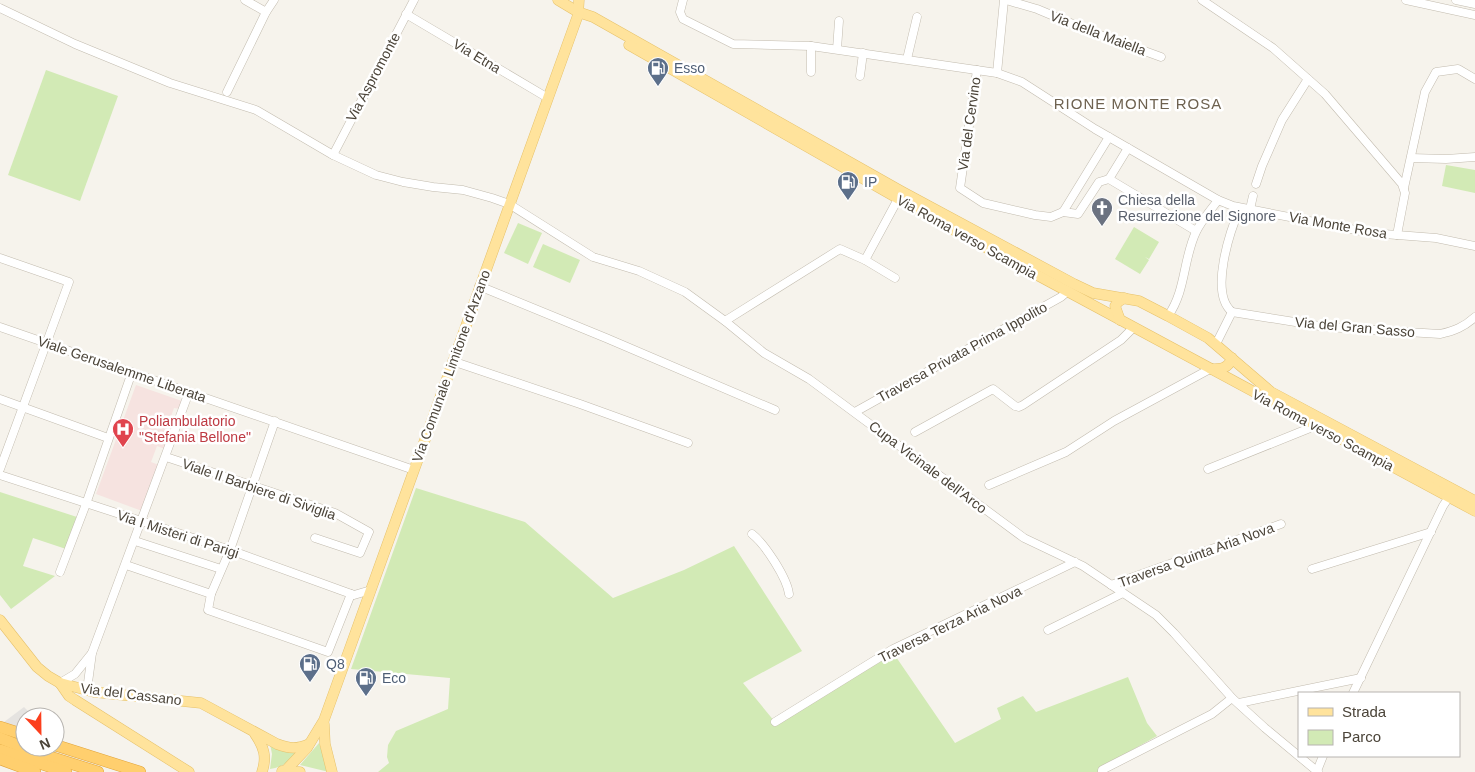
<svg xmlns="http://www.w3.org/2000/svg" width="1475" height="772" font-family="Arial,sans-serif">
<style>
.medical{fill:#f6e3e0}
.green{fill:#d2eab5}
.parking{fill:#e5e3e0}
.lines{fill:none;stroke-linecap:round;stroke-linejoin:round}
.minor-casing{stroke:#c2bbae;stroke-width:9}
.major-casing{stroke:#e6c16a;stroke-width:11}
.highway-casing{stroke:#e0a43c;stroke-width:12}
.minor{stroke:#fff;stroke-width:8}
.major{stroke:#ffe39c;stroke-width:10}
.highway{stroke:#ffcf6e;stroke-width:11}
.labels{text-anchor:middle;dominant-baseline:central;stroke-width:5;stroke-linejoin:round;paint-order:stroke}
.street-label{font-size:14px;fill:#4b4439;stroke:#fff}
.service-label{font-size:14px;fill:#4e5e75;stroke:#fff;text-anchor:start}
.worship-label{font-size:14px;fill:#5b616d;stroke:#fff;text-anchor:start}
.health-label{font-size:14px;fill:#be3a42;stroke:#fff;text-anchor:start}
.neighbourhood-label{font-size:15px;letter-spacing:1px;fill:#6e6250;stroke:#fff}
</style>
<rect width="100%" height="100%" fill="#f6f3ec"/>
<path class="medical" d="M136 385 182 401 180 409 174 408 164 436 169 438 165 449 157 446 151 462 159 465 142 511 96 494Z"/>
<g class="green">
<path d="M46 70 118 96 80 201 8 175Z"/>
<path d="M1446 165 1475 170V193L1442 186Z"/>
<path d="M518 223 542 233 528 264 504 253Z"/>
<path d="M1134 227 1159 242 1149 259 1145 257 1149 260 1140 274 1115 259Z"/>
<path d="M543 244 580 260 570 283 533 267Z"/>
<path d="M416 488 525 522 613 598 684 570 734 546 802 651 743 683 775 722 894 654 955 743 1001 719 997 708 1023 696 1036 712 1128 677 1147 723 1157 736 1100 768 1098 772H378L389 763 387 757 388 745 396 731 448 709 450 678 351 669Z"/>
<path d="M0 492 77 517 66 549 33 538 23 566 55 576 11 609 0 595Z"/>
<path d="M319 743 329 772 300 765Z"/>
<path d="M270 744 286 751 299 752C290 761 283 767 270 769L272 754Z"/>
</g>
<path class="parking" d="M24 707 34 717H25V729L4 722Z"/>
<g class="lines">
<g class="minor-casing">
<g id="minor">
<path d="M245 0 266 12"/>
<path d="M683 0 680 12 683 19 733 44 811 46 997 73 1022 82 1095 129 1218 200 1233 206 1371 233 1436 238 1475 246"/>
<path d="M1006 0 1037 9 1092 32 1161 57"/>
<path d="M1202 0 1273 48 1325 94 1402 184 1405 193 1397 235"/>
<path d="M1406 0 1475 15"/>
<path d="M1456 0 1475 4"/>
<path d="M0 8 75 44 170 83 256 110 333 155 376 175 403 182 433 187 463 190 492 198 509 204 593 257 639 271 685 292 725 321 764 353 809 379 1024 538 1083 566 1156 615 1174 633 1232 698 1265 728 1318 772"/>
<path d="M406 14 548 98"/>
<path d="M837 49 839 21"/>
<path d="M907 59 917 17"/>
<path d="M977 70 960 188 983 203 1035 215 1051 217 1063 212"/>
<path d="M811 72V46"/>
<path d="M997 73 1004 0"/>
<path d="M860 76 863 53"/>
<path d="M227 92 266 12 274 0"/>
<path d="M1109 137 1063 212 1078 214 1099 182 1109 179 1128 148"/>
<path d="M333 155 414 0"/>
<path d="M1411 158 1446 159 1475 157"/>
<path d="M1109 179 1196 231"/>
<path d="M1256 184 1262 166 1282 120 1308 79"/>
<path d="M1404 188 1425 92 1436 72 1458 69 1475 79"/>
<path d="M1250 209 1253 196"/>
<path d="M0 258 69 282 0 469"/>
<path d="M865 260 895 278"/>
<path d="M479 286 606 338 775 410"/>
<path d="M1232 312 1326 327 1440 334C1454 331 1464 327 1475 317"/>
<path d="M1232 312C1209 293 1230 231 1240 208"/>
<path d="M1168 316C1186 291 1183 259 1196 232 1201 221 1211 210 1218 200"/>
<path d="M725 321 840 249 865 260 898 199"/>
<path d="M0 327 414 470"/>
<path d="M1216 344 1232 312"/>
<path d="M452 361 580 404 688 443"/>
<path d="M0 399 108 438"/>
<path d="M855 412 1061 297 1068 291"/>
<path d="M915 432 993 389 1015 406 1019 407 1023 405 1121 340 1134 327"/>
<path d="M166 457 335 513 369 532 360 553 315 538"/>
<path d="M1208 469 1315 426"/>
<path d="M0 475 230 550 354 595 371 590"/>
<path d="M989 485 1066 452 1114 421 1210 369"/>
<path d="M752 534C765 544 787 578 789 594"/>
<path d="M135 541 221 569"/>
<path d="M126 565 211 594 208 610 328 652 351 594"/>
<path d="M1312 569 1431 532"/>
<path d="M60 572 86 504 132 372"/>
<path d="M1111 585 1281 524"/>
<path d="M211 594 230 550 275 421"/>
<path d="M1048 630 1123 593"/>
<path d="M60 683 75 674 92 653"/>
<path d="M87 690 92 653 189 392"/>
<path d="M1353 693 1443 506 1449 497"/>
<path d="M1239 703 1361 678"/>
<path d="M775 722 893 649 1075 562"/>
<path d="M1317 771 1323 756"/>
<path d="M1102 772V770L1212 714 1232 698"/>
</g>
</g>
<g class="major-casing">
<g id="major">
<path d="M558 0 578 12 593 17 901 191 1074 284 1093 293 1139 301 1168 316 1208 338 1271 392 1475 501"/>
<path d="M629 45 948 227 1475 511"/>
<path d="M1120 320 1115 306 1118 302 1124 298"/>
<path d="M1211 369C1221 369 1228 369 1232 358"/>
<path d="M0 620 37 667 48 676 60 683 94 692 201 703 277 744C290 749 297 749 309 744"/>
<path d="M60 683 69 696 75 700 189 772"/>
<path d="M324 724 325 744 332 772"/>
<path d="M255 734C264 747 267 757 262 772"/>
<path d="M282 771 300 772"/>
<path d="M285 771 307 748 324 720 578 15 579 0"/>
</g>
</g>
<g class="highway-casing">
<g id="highway">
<path d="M0 727 25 735"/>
<path d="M0 738 38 753 98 772"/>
<path d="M55 745 140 772"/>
<path d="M0 750 66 772"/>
<path d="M0 759 35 772"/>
</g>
</g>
<use href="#minor" class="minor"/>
<use href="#major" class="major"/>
<use href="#highway" class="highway"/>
</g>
<defs>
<g id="fuel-pin" transform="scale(1.125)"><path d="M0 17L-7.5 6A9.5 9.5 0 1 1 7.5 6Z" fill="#5c6f8a" stroke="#fff"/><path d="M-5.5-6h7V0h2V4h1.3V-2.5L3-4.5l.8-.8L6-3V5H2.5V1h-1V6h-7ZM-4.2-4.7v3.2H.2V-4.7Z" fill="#fff"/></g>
<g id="church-pin" transform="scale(1.125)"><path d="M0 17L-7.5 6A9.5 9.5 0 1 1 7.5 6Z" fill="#6b7280" stroke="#fff"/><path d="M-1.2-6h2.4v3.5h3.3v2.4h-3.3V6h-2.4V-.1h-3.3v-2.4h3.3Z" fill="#fff"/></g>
<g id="hospital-pin" transform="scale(1.125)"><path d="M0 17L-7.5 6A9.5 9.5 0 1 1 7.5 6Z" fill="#e0444e" stroke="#fff"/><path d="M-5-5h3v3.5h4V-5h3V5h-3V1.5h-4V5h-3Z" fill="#fff"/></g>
</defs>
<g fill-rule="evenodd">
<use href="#fuel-pin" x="658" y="68"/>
<use href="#fuel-pin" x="848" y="182"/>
<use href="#church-pin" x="1102" y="208"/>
<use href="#hospital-pin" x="123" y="429"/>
<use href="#fuel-pin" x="310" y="664"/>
<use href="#fuel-pin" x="366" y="678"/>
</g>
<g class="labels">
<g class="street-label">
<text transform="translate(1098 33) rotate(21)">Via della Maiella</text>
<text transform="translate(477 56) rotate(31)">Via Etna</text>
<text transform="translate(373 77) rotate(-62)">Via Aspromonte</text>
<text transform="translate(969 124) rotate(-82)">Via del Cervino</text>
<text transform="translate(1338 225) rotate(10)">Via Monte Rosa</text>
<text transform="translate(967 237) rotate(29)">Via Roma verso Scampia</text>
<text transform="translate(1355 327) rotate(5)">Via del Gran Sasso</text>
<text transform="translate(962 352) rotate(-29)">Traversa Privata Prima Ippolito</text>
<text transform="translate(451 366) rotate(-70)">Via Comunale Limitone d'Arzano</text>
<text transform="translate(122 369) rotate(19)">Viale Gerusalemme Liberata</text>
<text transform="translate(1323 430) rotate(28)">Via Roma verso Scampia</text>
<text transform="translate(928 467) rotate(37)">Cupa Vicinale dell'Arco</text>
<text transform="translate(259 489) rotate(19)">Viale Il Barbiere di Siviglia</text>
<text transform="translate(178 534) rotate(18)">Via I Misteri di Parigi</text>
<text transform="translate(1196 555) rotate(-20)">Traversa Quinta Aria Nova</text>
<text transform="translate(950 624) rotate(-26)">Traversa Terza Aria Nova</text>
<text transform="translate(131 694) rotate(7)">Via del Cassano</text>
</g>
<g class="service-label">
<text x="674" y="68">Esso</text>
<text x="864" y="182">IP</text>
<text x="326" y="664">Q8</text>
<text x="382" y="678">Eco</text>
</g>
<g class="worship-label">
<text x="1118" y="200">Chiesa della<tspan x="1118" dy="16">Resurrezione del Signore</tspan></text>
</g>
<g class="health-label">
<text x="139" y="421">Poliambulatorio<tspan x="139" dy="16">"Stefania Bellone"</tspan></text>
</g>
<g class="neighbourhood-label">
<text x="1138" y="103">RIONE MONTE ROSA</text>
</g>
</g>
<rect x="1298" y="692" width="162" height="65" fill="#ffffff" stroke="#b7b4b0"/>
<rect x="1308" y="708" width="25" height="8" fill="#ffe39c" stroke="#b7b4b0"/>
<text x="1342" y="717" font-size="15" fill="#4b4439">Strada</text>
<rect x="1308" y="730" width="25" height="15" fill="#d2eab5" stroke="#b7b4b0"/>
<text x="1342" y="742" font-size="15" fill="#4b4439">Parco</text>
<g transform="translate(40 732) rotate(158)"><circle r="24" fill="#ffffff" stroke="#b7b4b0"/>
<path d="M0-4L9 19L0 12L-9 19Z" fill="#fc3f1d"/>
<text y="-8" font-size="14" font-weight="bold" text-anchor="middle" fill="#4b4439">N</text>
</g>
</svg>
